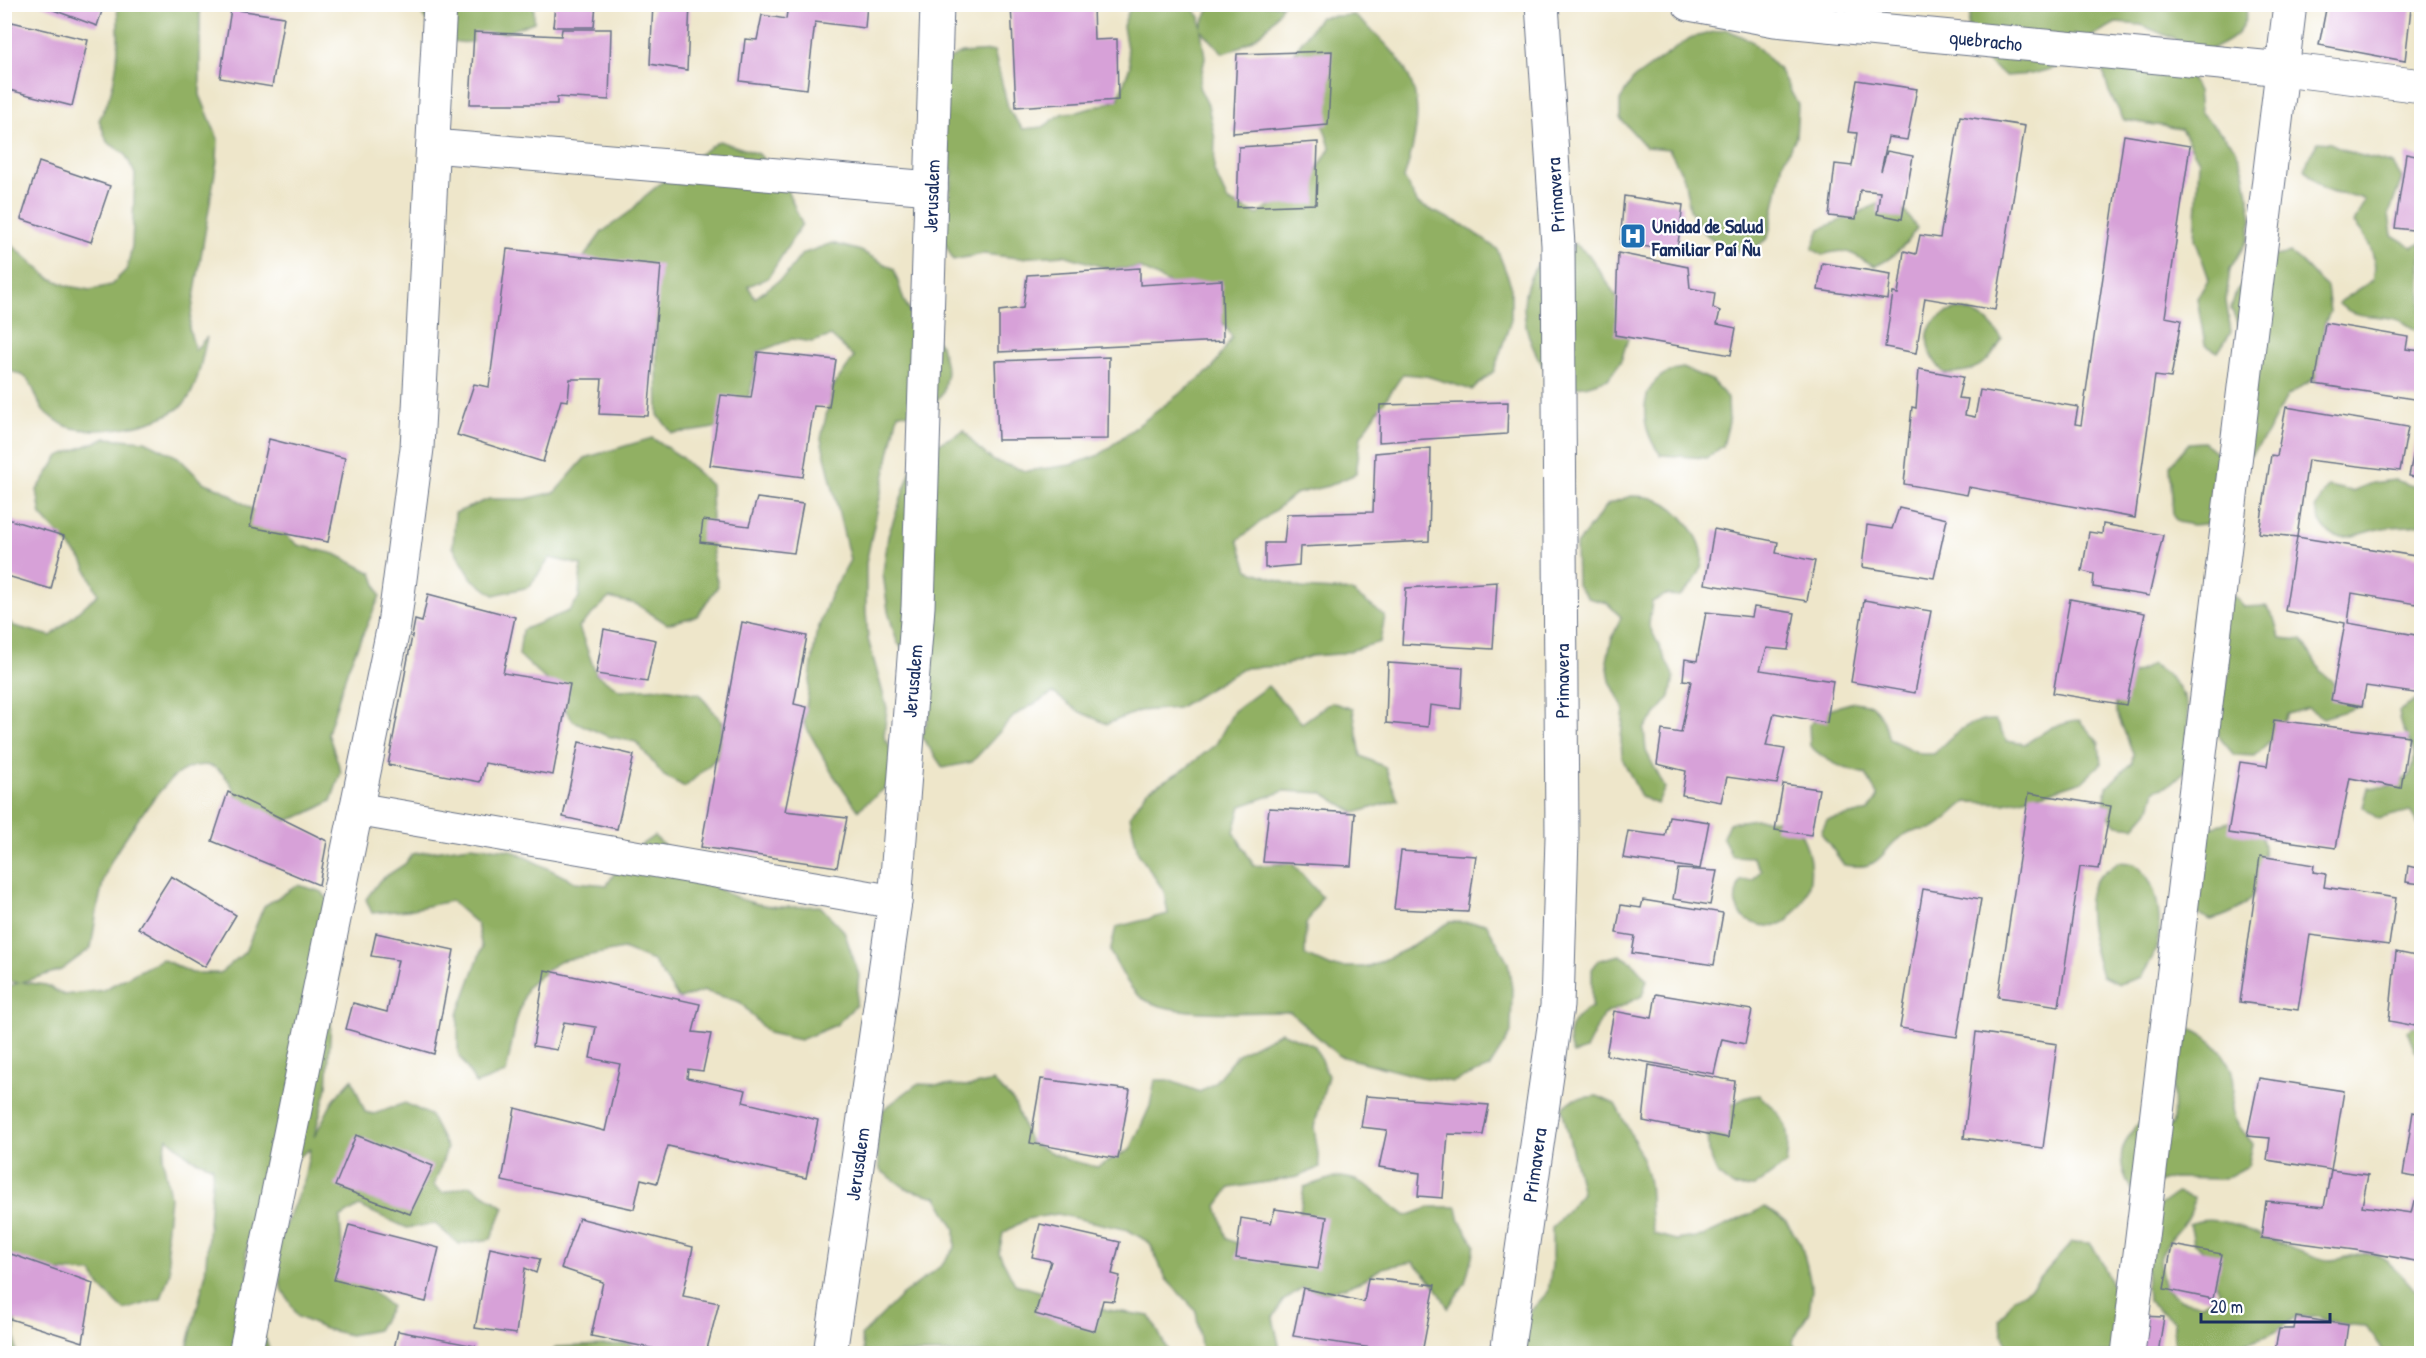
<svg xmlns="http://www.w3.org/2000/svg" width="2426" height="1358" font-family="'Patrick Hand',sans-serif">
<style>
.forest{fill:#91b063;stroke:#567060;stroke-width:1.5}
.building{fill:#d7a1d8}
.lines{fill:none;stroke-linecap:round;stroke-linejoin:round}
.minor-casing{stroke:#656f84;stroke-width:35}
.minor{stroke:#fff;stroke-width:33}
.labels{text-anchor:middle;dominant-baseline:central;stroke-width:4.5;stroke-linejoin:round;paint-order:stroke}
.street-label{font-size:20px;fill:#1b2f5e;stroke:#fff}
.poi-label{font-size:20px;font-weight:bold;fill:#1b2f5e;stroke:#fff;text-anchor:start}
</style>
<rect width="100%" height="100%" fill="#fff"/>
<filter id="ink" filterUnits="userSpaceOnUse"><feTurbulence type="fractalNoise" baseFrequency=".0167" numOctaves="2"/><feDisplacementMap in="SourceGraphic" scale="12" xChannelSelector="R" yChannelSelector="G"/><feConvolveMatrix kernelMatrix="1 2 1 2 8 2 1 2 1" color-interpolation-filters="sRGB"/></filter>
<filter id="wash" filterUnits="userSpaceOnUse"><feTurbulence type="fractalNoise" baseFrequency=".008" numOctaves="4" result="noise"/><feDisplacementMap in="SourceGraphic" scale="24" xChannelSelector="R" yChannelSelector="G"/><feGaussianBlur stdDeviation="1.35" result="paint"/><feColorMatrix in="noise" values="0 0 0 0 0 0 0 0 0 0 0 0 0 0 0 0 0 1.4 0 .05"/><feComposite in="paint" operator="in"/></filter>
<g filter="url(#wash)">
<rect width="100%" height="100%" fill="#eee6ca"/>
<g class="forest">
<path d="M117 5H200V95L218 139 217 161 189 328 195 350 207 337C202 357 199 381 188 399 171 425 87 439 62 424 56 420 47 415 43 410 29 387 37 376 5 370V239L48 277 68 286 90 290 111 285 127 269 132 246 135 174 125 154 107 142 99 120C119 85 120 44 117 5Z"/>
<path d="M417 5H534V22C486 39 445 65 417 5Z"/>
<path d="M1131 5H1190L1200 17 1201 27 1210 5H1282C1272 29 1248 46 1223 53L1201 30 1205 58 1199 87 1208 105 1215 139 1214 171 1228 201 1258 215 1317 170 1330 148C1321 114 1305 84 1294 52L1320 17 1354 15C1418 68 1430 98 1404 178L1418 204 1463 225 1497 249 1511 285V320L1494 371 1472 390 1426 376 1403 374 1361 436 1356 474 1328 486 1295 494 1238 540 1248 570 1301 588 1351 591 1385 616 1380 642 1339 654 1311 656 1282 666 1243 668 1178 708 1139 711 1107 724 1078 711 1053 693 1015 715 972 762 943 768 922 737 930 712 914 664 897 642 888 611 883 573 888 536 911 470 933 446 964 431 978 448 994 461 1026 471 1071 465 1099 455 1212 369 1232 337 1213 306 1140 268 1109 269 1064 255 1018 258 983 254 953 260 943 239 953 171 933 150 935 66 962 53 994 51 1009 111 1023 129 1043 127 1063 113 1078 112 1118 100 1130 66 1123 26Z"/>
<path d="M1974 5H2247C2247 34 2229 42 2205 52L2141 25 2116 23 2092 36 2062 66 2032 74 2006 76C1979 57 1957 41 1974 5Z"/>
<path d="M1726 29 1753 42 1780 71 1798 105 1796 137 1783 162 1768 238 1748 253 1725 249 1703 232 1690 210 1684 178 1669 149 1646 147 1620 118V100L1633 79 1690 38Z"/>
<path d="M2100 59 2189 75 2198 91 2200 112 2235 147 2244 171 2252 219 2248 239 2230 269 2226 301 2231 332 2218 352 2205 345 2197 298 2209 279 2195 239 2199 161 2181 129 2124 120 2109 92Z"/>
<path d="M719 141 759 154 785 185 802 224 768 278 748 286 755 298 786 275 802 254 832 243 861 251 894 269 904 301 913 316 941 345 947 372 943 393 924 415 898 413 866 563V611L868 639 887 708 884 737 905 772 858 810 832 773 804 723 816 635 830 596 850 560 821 439 832 388 854 357 831 336 812 342 792 339 758 352C747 419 742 429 672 433L658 415 656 327 620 307 584 257 602 232 631 211 644 197 680 167Z"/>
<path d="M2318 142 2330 143 2351 153 2393 164 2402 178 2389 214 2392 235 2412 247 2421 242V332C2413 330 2408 324 2401 321 2378 312 2357 322 2338 303L2373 280C2379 259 2368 238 2354 223L2365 200C2352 192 2334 197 2322 188 2316 184 2310 175 2305 169L2309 157Z"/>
<path d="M1885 201 1904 210 1917 228C1905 245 1895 258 1875 266 1852 255 1850 246 1823 255L1812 249 1820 229Z"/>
<path d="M1575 244 1589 255 1624 308 1630 332 1621 361 1608 379 1585 386 1559 388C1530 354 1509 305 1538 264 1543 257 1551 251 1558 245Z"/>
<path d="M2290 253C2306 263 2312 276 2327 287L2330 312 2325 323 2317 377 2287 396 2265 437 2251 455 2222 443 2219 427 2227 413 2242 332 2231 309 2236 291 2265 258Z"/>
<path d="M1959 309C1981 313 1990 322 2002 339 1990 365 1971 374 1944 373 1920 347 1920 318 1959 309Z"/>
<path d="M1683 368 1711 380 1728 398 1729 422 1723 446 1706 458 1661 455C1636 426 1637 374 1683 368Z"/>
<path d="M106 438 145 441 178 457 203 482 223 490 264 517 298 545 335 554 372 573 380 596 348 668 328 733 341 772 331 801C312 812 260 839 244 811 237 798 231 778 217 769 205 761 186 767 175 776 156 792 112 852 105 876 98 899 95 924 91 948L61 970 22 982 46 985 64 995 103 990 162 959 192 973H220L245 952 264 906 298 885 322 892 335 908 338 979 331 1022 327 1088 314 1137 334 1099 352 1079 365 1112 374 1114 405 1103 430 1115 447 1148 434 1186 443 1193 470 1185 504 1207 491 1239 459 1244 435 1224 407 1228 359 1206 340 1218 342 1252 361 1282 391 1307 377 1330 350 1335 325 1329 298 1317 281 1287 277 1245 304 1180 310 1149 282 1169 255 1209 246 1254 253 1308 271 1353H186L205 1276 213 1167 191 1158 167 1138 163 1158 170 1197 166 1236 170 1272 161 1299 124 1310 101 1288 92 1273 61 1271 38 1283 15 1321 16 1353H5L4 988 18 983 4 980V617L14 626 51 636 98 594 82 560 41 515 37 490 59 456Z"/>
<path d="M652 438 680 456 711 485 713 563 718 586 697 616 667 624 636 604 609 598 579 627 596 674 620 690 665 688 699 694 723 723 718 757 685 787 664 776 636 742 607 736 573 721 546 680 519 655 522 630 569 611 579 598 581 565 550 558 529 587 494 595 472 579 453 547 455 513 489 499H526L555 492 585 458Z"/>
<path d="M2204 442 2219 455 2228 476 2220 513 2206 524 2192 525 2178 522 2173 516 2170 465 2189 443Z"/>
<path d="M2395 480 2421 489V524C2408 528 2393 525 2379 529 2347 537 2328 549 2315 509L2328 486 2352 491 2372 483Z"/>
<path d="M1631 496C1640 496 1651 497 1659 500 1670 504 1681 515 1688 524 1710 552 1707 573 1680 596L1665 595 1652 602 1649 625 1674 677 1670 697 1644 729 1646 751 1665 788 1657 804 1641 797 1622 758 1621 738 1624 709 1610 681 1607 661 1611 641 1621 617 1607 603 1588 598 1577 585 1576 545 1608 504Z"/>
<path d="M2219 595 2235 597 2244 607 2266 606 2276 621 2280 638 2302 640 2321 672 2362 706 2323 718 2308 708 2288 714 2270 742 2255 756 2234 755 2219 737 2216 718 2230 671 2225 653 2193 629V610Z"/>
<path d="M2152 664C2199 692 2189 726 2184 772L2171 784 2155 790 2149 811 2135 827 2117 825 2103 810 2107 787 2132 762 2133 753 2116 711V690L2133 674Z"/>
<path d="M1268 686 1302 723 1331 702 1353 709 1361 756 1385 767 1398 800 1355 813 1323 793 1284 791 1241 806 1234 832 1254 866 1292 863 1322 897 1306 924 1305 955 1331 967H1369L1407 949 1449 922 1486 923 1508 962 1512 989 1511 1033 1489 1068 1453 1082 1420 1077 1339 1056 1290 1012C1254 1011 1158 1021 1134 991 1124 980 1118 965 1110 952L1116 927 1168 914 1164 891 1138 853 1130 816 1147 791 1186 768 1216 744 1234 711Z"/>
<path d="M2420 698H2421V830L2410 811 2378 819 2363 807 2368 788 2391 786 2409 777C2424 742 2401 742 2399 711Z"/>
<path d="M1854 702 1872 705 1883 719 1889 739 1921 754H1934C1952 735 1967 719 1995 720L2007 741 2025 744 2052 727 2079 720 2099 743 2101 764 2083 781 2052 791 2005 803 1966 802C1956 809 1944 823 1933 828 1926 831 1917 829 1910 832 1880 844 1887 873 1844 865L1821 833 1827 820 1869 811 1878 797 1866 774C1843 769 1827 762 1810 746L1809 725 1829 709Z"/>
<path d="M1755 819 1792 820C1813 847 1819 885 1795 912 1792 915 1789 920 1785 922 1768 931 1741 924 1736 904 1734 897 1738 888 1740 881L1753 880 1761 870 1752 857 1731 856 1723 837 1729 823Z"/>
<path d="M2237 820C2243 823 2254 827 2258 832 2264 838 2265 850 2264 859 2261 895 2245 911 2211 920L2189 910 2196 838 2214 826Z"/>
<path d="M654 836C683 862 712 892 750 902 772 909 797 907 820 906L844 931 859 975 856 1005 836 1025 800 1040 768 1033 740 1002 704 991 679 999 653 961 623 949 559 961 527 987 516 1022 506 1073 476 1084 458 1053V1014L482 948 477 924 451 901 408 910 372 913 366 899 380 880 405 864 412 854 470 846 511 850 575 882 607 885 625 856Z"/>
<path d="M2118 862C2124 863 2132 862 2136 865 2160 882 2165 931 2153 956 2150 963 2145 970 2141 977L2119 984 2102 976C2095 953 2079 902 2096 880 2102 873 2111 867 2118 862Z"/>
<path d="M1620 955 1632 962 1647 980 1642 996 1603 1015 1586 1050 1573 1054C1563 1034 1573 1016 1592 1007V969L1599 960Z"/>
<path d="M2421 1021V1055L2414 1049 2407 1031Z"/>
<path d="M2187 1028C2213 1036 2235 1061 2234 1090 2234 1096 2231 1103 2232 1109 2235 1123 2244 1133 2253 1144L2248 1166 2224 1179 2172 1178 2132 1191C2116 1162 2118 1148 2138 1123L2155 1122 2172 1126C2175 1112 2173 1101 2173 1088 2175 1068 2179 1047 2187 1028Z"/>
<path d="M1281 1032 1315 1046 1328 1076 1314 1127 1320 1167 1298 1177 1230 1188 1217 1206 1227 1239 1257 1251 1293 1256 1304 1187C1315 1184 1330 1177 1341 1177 1368 1179 1384 1201 1406 1216L1431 1207H1457L1460 1221 1475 1245 1465 1283 1448 1308 1435 1285 1413 1262 1382 1268 1360 1282 1325 1293 1302 1288 1283 1301 1273 1318 1281 1353H1202L1196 1311 1166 1279 1150 1243 1128 1230 1057 1214 1027 1219 1003 1233 999 1253 1015 1284 1101 1309 1150 1316 1169 1353H864L861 1336 901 1296 942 1265 955 1248V1229L937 1197 907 1189 880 1170 876 1141 883 1110 917 1084 971 1086 993 1081 1014 1102 1030 1143 1068 1160 1097 1167 1130 1150 1150 1106 1155 1080H1168L1200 1092 1214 1083 1238 1054Z"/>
<path d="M1759 1095C1786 1119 1792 1127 1786 1164L1754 1187H1733L1718 1175 1708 1151 1707 1129C1724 1112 1735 1097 1759 1095Z"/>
<path d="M1597 1096 1615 1104C1627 1126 1642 1153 1648 1178 1652 1198 1648 1214 1654 1234L1676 1240 1703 1236 1765 1207 1785 1220 1801 1244 1807 1266 1812 1289 1809 1312 1792 1341 1798 1353 1491 1354 1548 1292 1552 1265V1228L1582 1193 1562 1108 1574 1099Z"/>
<path d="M2177 1193 2194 1198C2191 1228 2170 1231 2161 1256 2158 1264 2163 1280 2165 1289L2182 1300 2202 1304 2220 1293 2203 1251 2193 1242 2189 1224C2225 1209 2267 1242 2302 1252 2310 1255 2320 1259 2328 1260 2342 1261 2361 1249 2374 1254 2391 1262 2403 1276 2415 1290L2421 1289V1353H2386L2365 1326 2339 1324 2318 1316 2296 1317 2270 1335 2213 1353H2169L2174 1342 2173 1321 2148 1301 2143 1217Z"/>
<path d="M2072 1242 2090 1243C2114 1276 2121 1314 2125 1353H2008L1999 1320 2014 1298 2031 1288Z"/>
<path d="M631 1344 639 1353 550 1354 556 1347Z"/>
</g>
<g id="blocks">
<g class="building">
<path d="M37 4H102L104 5 97 26Z"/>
<path d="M555 4H596L594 27H553Z"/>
<path d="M653 4H690L687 70 650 64Z"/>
<path d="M788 4H867L865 28 815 22 807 89 740 81 745 39 757 40 762 15 786 19Z"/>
<path d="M2327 4H2393L2411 8 2405 61 2319 45Z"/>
<path d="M1011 5H1093L1094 40 1117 39 1118 100 1016 107Z"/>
<path d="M231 9 284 17 272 87 220 78Z"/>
<path d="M12 22 88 40 72 106 5 89V51Z"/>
<path d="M562 29H611L609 100 557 97V104H470L474 32 561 36Z"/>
<path d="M1332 51 1328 125 1233 133 1237 54Z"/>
<path d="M1857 80 1917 89 1907 140 1888 137 1881 171 1887 151 1913 156 1902 219 1877 214 1880 192 1860 190 1856 219 1829 216 1835 164 1852 166 1857 133 1848 132Z"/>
<path d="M1960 116 2025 126 1995 310 1925 298 1916 353 1885 347 1893 293 1898 294 1904 251 1916 254 1920 235 1940 238Z"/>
<path d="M2124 135 2190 146 2165 317 2181 320 2171 378 2155 376 2135 518 1969 487 1967 495 1904 484 1912 407 1916 408 1919 369 1963 377 1958 398 1968 399 1965 415 1975 417 1980 390 2078 407 2075 424 2081 425Z"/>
<path d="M1318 142 1316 204 1237 207 1239 147Z"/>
<path d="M2406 154 2421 157V231L2395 228Z"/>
<path d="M39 162 110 186 91 242 21 219Z"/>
<path d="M1624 196 1683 205 1677 251 1620 243Z"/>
<path d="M507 249 661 265 648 416 599 414 602 379H570L568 401 561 400 543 462 457 435 474 384 489 387Z"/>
<path d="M1618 253 1688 267 1690 288 1715 293 1713 308 1720 311 1717 324 1736 328 1731 355 1615 335Z"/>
<path d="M1822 263 1891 274 1888 300 1818 290Z"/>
<path d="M1140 268V285L1222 280 1223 341 999 352V311L1023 308 1027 275Z"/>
<path d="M2325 323 2408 337 2406 349 2421 351V400L2315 384Z"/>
<path d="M758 352 836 360 829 407 814 406 803 477 710 465 721 395 751 398Z"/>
<path d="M1109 357 1108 439 998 440 995 361Z"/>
<path d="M1508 402 1507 434 1379 442 1380 405Z"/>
<path d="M2286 407 2408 427 2400 471 2308 460 2297 537 2259 533 2271 455 2277 456Z"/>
<path d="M269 439 345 458 328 542 250 527Z"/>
<path d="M2416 441 2421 442V478L2409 476Z"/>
<path d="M1431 448 1429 541 1300 547 1299 565 1265 568V543H1284L1287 514 1373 512 1375 453Z"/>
<path d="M757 498 803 504 794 553 700 542 703 520 749 526Z"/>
<path d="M1899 508 1947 519 1934 578 1862 567 1867 525 1892 529Z"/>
<path d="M4 518 64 536 51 589 4 575Z"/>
<path d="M2103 524 2163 535 2149 596 2093 587 2094 574 2082 571 2089 532 2102 534Z"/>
<path d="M1714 529 1778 542 1776 553 1815 561 1807 601 1705 584Z"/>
<path d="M2297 537 2421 557 2416 604 2352 593 2348 623 2421 636V694L2366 686 2362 706 2331 700 2345 623 2285 611Z"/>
<path d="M1497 582 1493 649 1402 644 1406 588Z"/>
<path d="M428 594 515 617 503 673 570 684 553 775 485 763 480 782 388 765 415 620 422 622Z"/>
<path d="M2070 599 2145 613 2126 705 2053 693Z"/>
<path d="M1864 600 1931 611 1915 693 1851 682Z"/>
<path d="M1754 607 1795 613 1788 650 1767 648 1760 670 1833 681 1827 723 1774 713 1766 746 1785 749 1777 784 1727 777 1721 802 1682 795 1686 771 1657 764 1662 730 1681 733 1691 681 1683 680 1685 659 1697 661 1706 612 1752 617Z"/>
<path d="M742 622 807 636 794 704 807 707 785 811 847 818 837 867 701 847Z"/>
<path d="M604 629 656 640 647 682 596 674Z"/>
<path d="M1388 663 1463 668 1461 709 1430 705 1428 727 1386 723Z"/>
<path d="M2274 720 2409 736 2401 788 2350 778 2336 848 2228 833 2240 762 2267 766Z"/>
<path d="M579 742 634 755 617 829 563 817Z"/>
<path d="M1783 784 1819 789 1811 835 1775 830Z"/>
<path d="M228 792 327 841 319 885 212 841Z"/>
<path d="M2029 793 2111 806 2099 869 2080 867 2059 1006 1998 997Z"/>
<path d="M1269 808 1355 813 1351 866 1263 862Z"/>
<path d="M1669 816 1709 822 1700 869 1623 858 1628 831 1665 836Z"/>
<path d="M1401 851 1476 856 1468 912 1394 909Z"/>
<path d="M2260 856 2314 865 2313 872 2326 874 2324 887 2396 898 2389 945 2310 935 2298 1010 2240 1002Z"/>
<path d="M2408 866 2421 869V884L2406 882Z"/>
<path d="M1678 869 1717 871 1710 905 1673 899Z"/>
<path d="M171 876 236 915 205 967 138 928Z"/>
<path d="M1923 889 1981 899 1957 1037 1900 1028Z"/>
<path d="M1643 900 1723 913 1714 965 1632 953 1635 936 1616 933 1621 905 1641 908Z"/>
<path d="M376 933 454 950 434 1054 346 1029 353 1003 387 1012 398 960 371 956Z"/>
<path d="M2396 952 2421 957V1027L2389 1021Z"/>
<path d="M545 970 700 1004 693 1032 711 1034 703 1071 688 1069 687 1078 746 1090 743 1102 818 1120 806 1178 668 1146 657 1183 641 1179 634 1209 502 1181 515 1108 605 1131 620 1064 590 1058 596 1027 564 1022 557 1050 533 1046Z"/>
<path d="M1656 994 1752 1010 1745 1044 1722 1039 1714 1074 1606 1055 1614 1011 1652 1018Z"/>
<path d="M1976 1032 2057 1044 2043 1148 1964 1138Z"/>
<path d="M1649 1065 1735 1081 1728 1138 1643 1121Z"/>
<path d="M2259 1078 2344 1091 2331 1170 2267 1160 2270 1138 2247 1136Z"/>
<path d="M1041 1079 1130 1090 1118 1159 1030 1143Z"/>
<path d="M1366 1096 1489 1105 1483 1135 1448 1134 1443 1198 1418 1196 1420 1173 1379 1167 1387 1130 1361 1127Z"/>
<path d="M2413 1112 2421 1114V1178L2403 1175Z"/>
<path d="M356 1135 433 1166 410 1214 335 1186Z"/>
<path d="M2331 1170 2368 1175 2362 1206 2411 1213 2414 1201 2421 1203V1262L2355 1250 2261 1238 2266 1201 2324 1207Z"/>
<path d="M1275 1209 1327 1217 1318 1269 1236 1258 1241 1218 1271 1223Z"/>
<path d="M579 1218 693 1247 683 1296 719 1303 706 1353H675L591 1336 603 1282 561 1268Z"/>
<path d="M1040 1224 1120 1242 1112 1274 1120 1276 1114 1301 1103 1300 1095 1331 1035 1314 1051 1261 1032 1257Z"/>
<path d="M349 1225 439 1248 426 1302 334 1280Z"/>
<path d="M2172 1245 2222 1254 2213 1299 2164 1289Z"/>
<path d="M490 1248 540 1259 536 1273 525 1268 516 1334 475 1328Z"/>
<path d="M11 1254 93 1283 83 1342 4 1317V1277Z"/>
<path d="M1368 1278 1435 1285 1422 1353H1404L1293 1336 1303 1288 1364 1302Z"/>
<path d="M2139 1316 2164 1317 2158 1353H2131Z"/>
<path d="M2296 1317 2348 1325 2344 1353H2291L2275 1350 2279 1329H2294Z"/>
<path d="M398 1331 475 1346 474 1353H393Z"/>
</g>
</g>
</g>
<g filter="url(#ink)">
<use href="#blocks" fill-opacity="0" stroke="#656f84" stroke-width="1.5"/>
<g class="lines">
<g class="minor-casing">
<g id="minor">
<path d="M1689 4 1775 20 2283 69 2422 86"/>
<path d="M433 146 931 188"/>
<path d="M356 809 895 902"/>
<path d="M245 1354 394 625 417 448 440 4"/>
<path d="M830 1354 895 902 918 607 937 4"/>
<path d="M1507 1354 1557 1006 1562 837 1558 245 1542 4"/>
<path d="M2128 1354 2290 4"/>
</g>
</g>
<use href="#minor" class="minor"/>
</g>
</g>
<defs>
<g id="hospital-square" transform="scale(1.35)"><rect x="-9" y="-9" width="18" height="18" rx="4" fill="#1f6fb2" stroke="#fff"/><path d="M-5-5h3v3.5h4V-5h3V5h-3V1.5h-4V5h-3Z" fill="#fff"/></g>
</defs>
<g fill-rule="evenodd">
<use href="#hospital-square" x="1633" y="236"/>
</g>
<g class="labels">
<g class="street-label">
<text transform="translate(1986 40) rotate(6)">quebracho</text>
<text transform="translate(1555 195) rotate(-94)">Primavera</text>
<text transform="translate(931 196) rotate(-88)">Jerusalem</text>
<text transform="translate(912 681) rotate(-85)">Jerusalem</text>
<text transform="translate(1561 681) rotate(-90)">Primavera</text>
<text transform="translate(857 1164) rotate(-82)">Jerusalem</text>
<text transform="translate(1534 1165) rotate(-82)">Primavera</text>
</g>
<g class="poi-label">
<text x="1652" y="225">Unidad de Salud<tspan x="1652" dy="23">Familiar Paí Ñu</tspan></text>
</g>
</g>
<rect width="2426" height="1358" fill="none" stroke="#fff" stroke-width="24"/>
<path d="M2201 1313v9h129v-9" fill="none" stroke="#1b2f5e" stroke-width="3"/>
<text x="2210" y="1313" font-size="18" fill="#1b2f5e" stroke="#ffffff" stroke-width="4.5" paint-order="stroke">20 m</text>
</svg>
